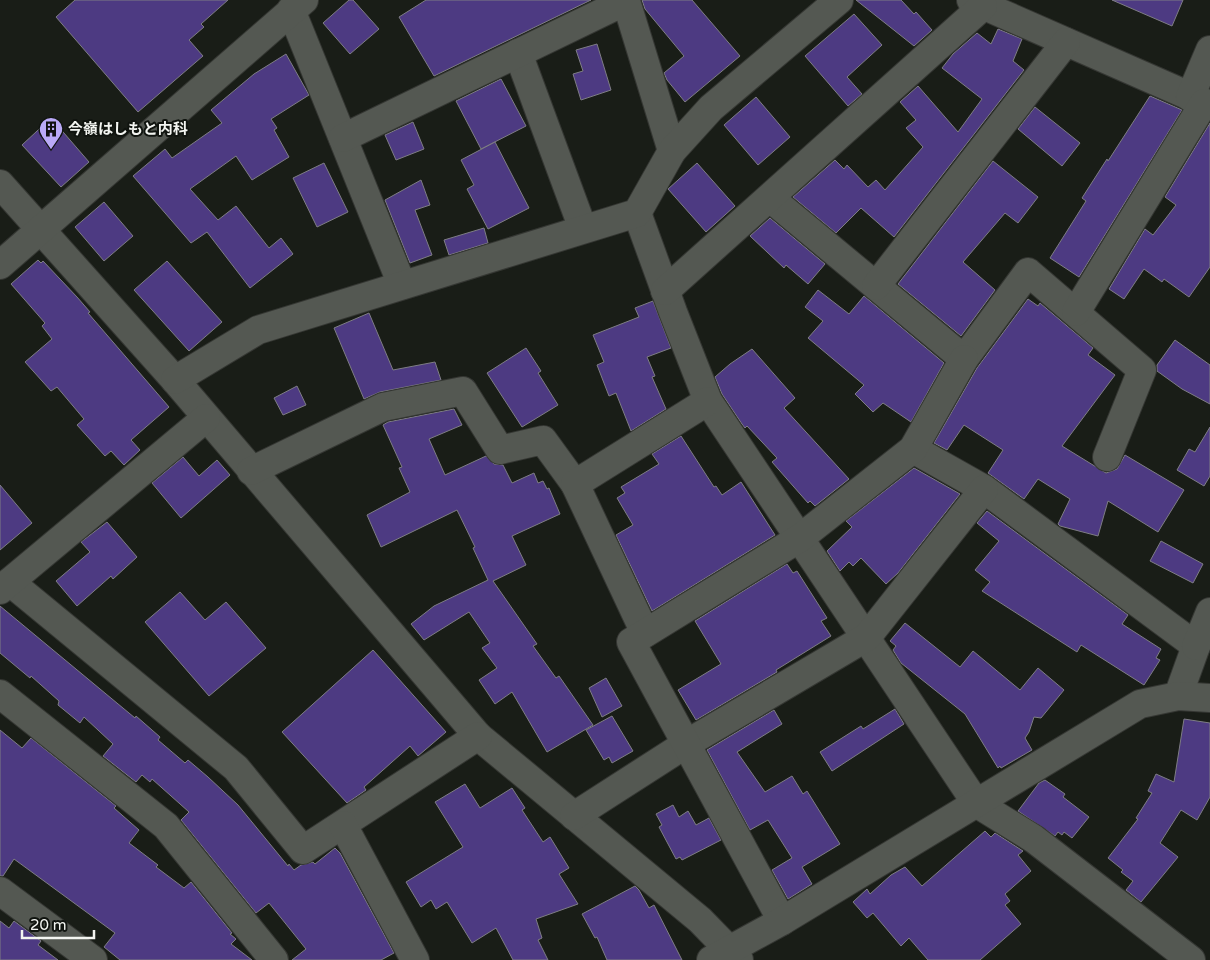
<svg xmlns="http://www.w3.org/2000/svg" width="1210" height="960" font-family="'Varela Round','Noto Sans JP',sans-serif">
<style>
.building{fill:#4d3a82;stroke:#7e7d84}
.lines{fill:none;stroke-linecap:round;stroke-linejoin:round}
.minor-casing{stroke:#353733;stroke-width:30}
.minor{stroke:#545852;stroke-width:28}
.labels{text-anchor:middle;dominant-baseline:central;stroke-width:4;stroke-linejoin:round;paint-order:stroke}
.poi-label{font-size:15px;font-weight:bold;fill:#f3f5f1;stroke:#10140f;text-anchor:start}
</style>
<rect width="100%" height="100%" fill="#191d17"/>
<g class="building">
<path d="M75 0H228L201 24 204 27 189 40 203 56 138 112 56 17Z"/>
<path d="M349 0H353L379 29 350 54 323 23Z"/>
<path d="M426 0H591L434 76 399 17Z"/>
<path d="M642 0H692L740 56 685 102 667 80 664 73 684 56 645 9Z"/>
<path d="M856 0H901L914 14 916 12 932 30 914 46Z"/>
<path d="M1112 0H1183L1172 26Z"/>
<path d="M854 14 882 45 847 77 862 94 848 106 805 56Z"/>
<path d="M998 29 1022 39 1013 61 1024 70 894 237 861 208 836 233 793 197 835 160 844 169 847 165 868 187 876 180 885 190 923 147 906 128 916 120 900 102 918 86 958 132 982 99 942 68 953 54 977 33 991 44Z"/>
<path d="M597 44 611 90 581 100 573 74 583 71 576 50Z"/>
<path d="M286 54 309 95 271 119 277 128 274 130 289 157 252 180 236 156 190 189 218 220 236 206 269 248 281 238 293 254 250 288 207 232 191 243 133 176 165 149 172 158 222 123 211 110 254 74Z"/>
<path d="M501 79 526 126 481 149 456 101Z"/>
<path d="M1150 96 1182 110 1079 277 1050 258 1086 201 1082 198 1107 159 1108 161Z"/>
<path d="M756 97 790 137 758 165 724 125Z"/>
<path d="M1035 107 1080 143 1062 166 1018 129Z"/>
<path d="M51 118 89 162 61 187 22 145Z"/>
<path d="M413 122 424 149 396 160 385 135Z"/>
<path d="M1210 123V267L1189 297 1164 279 1162 282 1144 269 1124 299 1109 289 1145 229 1153 235 1176 205 1165 197Z"/>
<path d="M495 142 529 208 488 229 467 189 474 185 461 160Z"/>
<path d="M993 161 1038 197 1018 223 1005 213 963 262 995 290 961 336 898 284Z"/>
<path d="M324 163 348 212 317 227 293 178Z"/>
<path d="M697 163 735 206 706 232 668 189Z"/>
<path d="M421 180 430 205 415 210 432 255 410 263 385 200Z"/>
<path d="M104 202 133 236 104 261 75 227Z"/>
<path d="M770 218 825 264 808 284 786 265 784 268 750 236Z"/>
<path d="M484 228 488 243 449 255 444 240Z"/>
<path d="M38 260 41 263 43 261 77 297 90 312 88 313 169 407 131 440 140 450 124 465 111 451 105 456 77 425 84 419 57 387 51 391 25 362 52 339 42 326 45 323 11 284Z"/>
<path d="M167 261 222 322 189 351 134 290Z"/>
<path d="M818 290 849 314 864 296 944 363 911 422 883 403 873 412 855 394 864 385 808 338 823 321 805 307Z"/>
<path d="M1028 299 1038 306 1040 303 1093 348 1088 355 1115 375 1062 446 1106 473 1117 469 1125 455 1184 490 1158 532 1108 501 1098 536 1060 526 1058 524 1070 499 1038 479 1024 499 988 473 1003 450 964 425 947 450 934 443 977 368Z"/>
<path d="M653 301 671 348 647 357 655 376 652 377 666 409 631 431 616 393 609 396 597 365 604 362 593 335 639 317 635 308Z"/>
<path d="M369 313 393 370 435 362 441 380 380 392 364 399 334 328Z"/>
<path d="M1175 340 1210 365V404L1182 389 1157 371V365Z"/>
<path d="M526 348 541 371 538 373 558 405 522 427 487 373Z"/>
<path d="M752 349 795 398 784 408 849 479 815 506 810 501 808 503 772 462 777 458 747 426 745 428 742 424 722 394 715 377 730 364Z"/>
<path d="M297 386 306 405 283 415 274 398Z"/>
<path d="M454 409 462 425 429 439 445 475 486 456 494 464 503 465 512 483 534 473 538 483 543 481 547 489 549 488 560 514 512 536 526 565 493 581 537 644 533 646 556 678 559 676 593 725 547 752 512 692 495 704 479 680 497 668 482 648 490 643 469 612 424 640 411 624 434 606 488 580 473 548 475 547 457 510 381 547 367 515 410 492 399 468 402 467 383 425 388 422Z"/>
<path d="M1210 427V476L1204 486 1177 470 1189 449 1195 452Z"/>
<path d="M681 436 714 487 716 486 722 495 741 482 775 535 652 611 616 535 633 525 617 498 625 493 621 487 659 464 652 454Z"/>
<path d="M183 457 199 476 217 460 230 475 181 518 152 483Z"/>
<path d="M914 468 960 494 898 573 886 584 861 558 853 566 849 562 840 571 827 551 852 527 846 521Z"/>
<path d="M0 485 32 523 0 550Z"/>
<path d="M987 511 1128 615 1122 624 1161 649 1156 658 1160 660 1144 685 1081 645 1077 652 982 591 990 582 975 570 999 541 977 523Z"/>
<path d="M107 522 137 557 113 579 111 576 77 606 56 581 90 552 81 542Z"/>
<path d="M1161 541 1203 564 1193 583 1150 561Z"/>
<path d="M787 564 793 573 797 571 827 618 821 621 831 636 776 670 777 672 696 720 678 690 721 664 695 621Z"/>
<path d="M180 592 205 620 226 602 266 648 209 696 145 622Z"/>
<path d="M0 606 135 718 136 716 160 737 158 740 185 763 188 760 208 777 238 805 288 866 289 864 294 870 301 865 313 862 315 864 335 848 340 853 394 953 381 960H292L306 949 269 903 256 913 181 820 189 812 152 779 150 782 142 775 136 782 103 756 113 744 84 717 80 723 58 705 59 701 31 676 30 678 0 653Z"/>
<path d="M905 623 960 667 973 651 1020 690 1038 668 1064 690 1041 718 1034 717 1029 732 1025 738 1032 750 1001 768 1000 766 998 768 965 714 901 663 893 650 896 646 890 641Z"/>
<path d="M373 650 446 732 418 756 410 746 364 787 366 790 347 803 282 732Z"/>
<path d="M606 678 622 706 602 717 589 688Z"/>
<path d="M895 709 904 724 832 771 820 752 861 726 863 729Z"/>
<path d="M774 710 782 724 737 752 765 792 792 776 803 794 807 791 840 844 802 867 812 884 788 899 772 870 792 858 768 820 750 830 707 750Z"/>
<path d="M612 716 633 751 612 763 609 757 604 760 586 730Z"/>
<path d="M1184 719 1210 723V797L1197 820 1181 810 1160 843 1178 857 1141 902 1126 890 1133 881 1121 872 1123 870 1108 858 1138 819 1136 818 1152 793 1148 791 1156 774 1174 782Z"/>
<path d="M0 730 22 748 31 738 116 806 114 808 139 830 129 843 158 865 156 867 184 888 191 882 232 933 230 934 236 939 231 944 252 960H120L104 947 115 933 14 859 3 876H0Z"/>
<path d="M1045 780 1065 794 1063 797 1089 817 1072 838 1064 832 1062 835 1058 832 1055 836 1018 811 1039 783Z"/>
<path d="M465 784 480 808 512 788 525 808 522 810 543 842 550 837 569 868 559 874 578 904 536 919 542 938 538 940 548 960H513L496 928 472 943 447 902 436 909 431 900 421 907 406 882 463 847 435 802Z"/>
<path d="M673 805 679 817 688 811 696 825 709 818 721 840 682 860 680 857 676 859 659 827 662 825 656 814Z"/>
<path d="M985 831 991 837 995 833 1023 851 1018 855 1031 871 1005 894 1010 901 1005 905 1021 924 980 960H928L909 938 901 946 873 913 867 918 853 902 867 889 870 894 891 875 905 867 922 886Z"/>
<path d="M635 886 639 890 649 908 654 905 682 960H607L597 937 595 938 582 914Z"/>
<path d="M0 921 9 928 14 921 41 941 38 945 58 960H0Z"/>
</g>
<g class="lines">
<g class="minor-casing">
<g id="minor">
<path d="M971 0 1210 105"/>
<path d="M291 10 402 285"/>
<path d="M518 53 583 229"/>
<path d="M1190 97 1210 50"/>
<path d="M343 138 626 1 672 151"/>
<path d="M0 184 175 380 478 736 700 920 739 960"/>
<path d="M770 198 964 359 1028 272 1142 370 1107 457"/>
<path d="M637 213 673 312 708 401 976 803 1034 839 1191 960"/>
<path d="M0 265 304 0"/>
<path d="M876 286 1066 42"/>
<path d="M665 291 983 6"/>
<path d="M1076 312 1204 103"/>
<path d="M175 380 258 330 637 213 672 151 711 108 839 0"/>
<path d="M913 449 984 489 1196 646 1178 696"/>
<path d="M251 471 383 407 463 391 500 450 543 440 575 484"/>
<path d="M10 582 236 768 303 850 478 736"/>
<path d="M0 590 206 418"/>
<path d="M645 633 575 484 708 401"/>
<path d="M1196 646 1210 612"/>
<path d="M0 694 166 826 274 960"/>
<path d="M574 816 686 744 867 637 984 489"/>
<path d="M343 825 415 960"/>
<path d="M0 891 93 960"/>
<path d="M782 921 631 642 800 538 913 449 964 359"/>
<path d="M711 960 782 921 1140 704 1178 696 1210 698"/>
</g>
</g>
<use href="#minor" class="minor"/>
</g>
<defs>
<g id="building-pin" transform="scale(1.25)"><path d="M0 17L-7.5 6A9.5 9.5 0 1 1 7.5 6Z" fill="#baaaf7" stroke="#10140f"/><path d="M-4-6H4V6H1V3H-1V6H-4ZM-2.5-4.3h1.7v1.8h-1.7ZM.8-4.3h1.7v1.8H.8ZM-2.5-1h1.7V.8h-1.7ZM.8-1h1.7V.8H.8Z" fill="#111"/></g>
</defs>
<g fill-rule="evenodd">
<use href="#building-pin" x="51" y="129"/>
</g>
<g class="labels">
<g class="poi-label">
<text x="68" y="129">今嶺はしもと内科</text>
</g>
</g>
<path d="M22 930v8h72v-8" fill="none" stroke="#f3f5f1" stroke-width="2.5"/>
<text x="30" y="930" font-size="15" fill="#f3f5f1" stroke="#10140f" stroke-width="4" paint-order="stroke">20 m</text>
</svg>
